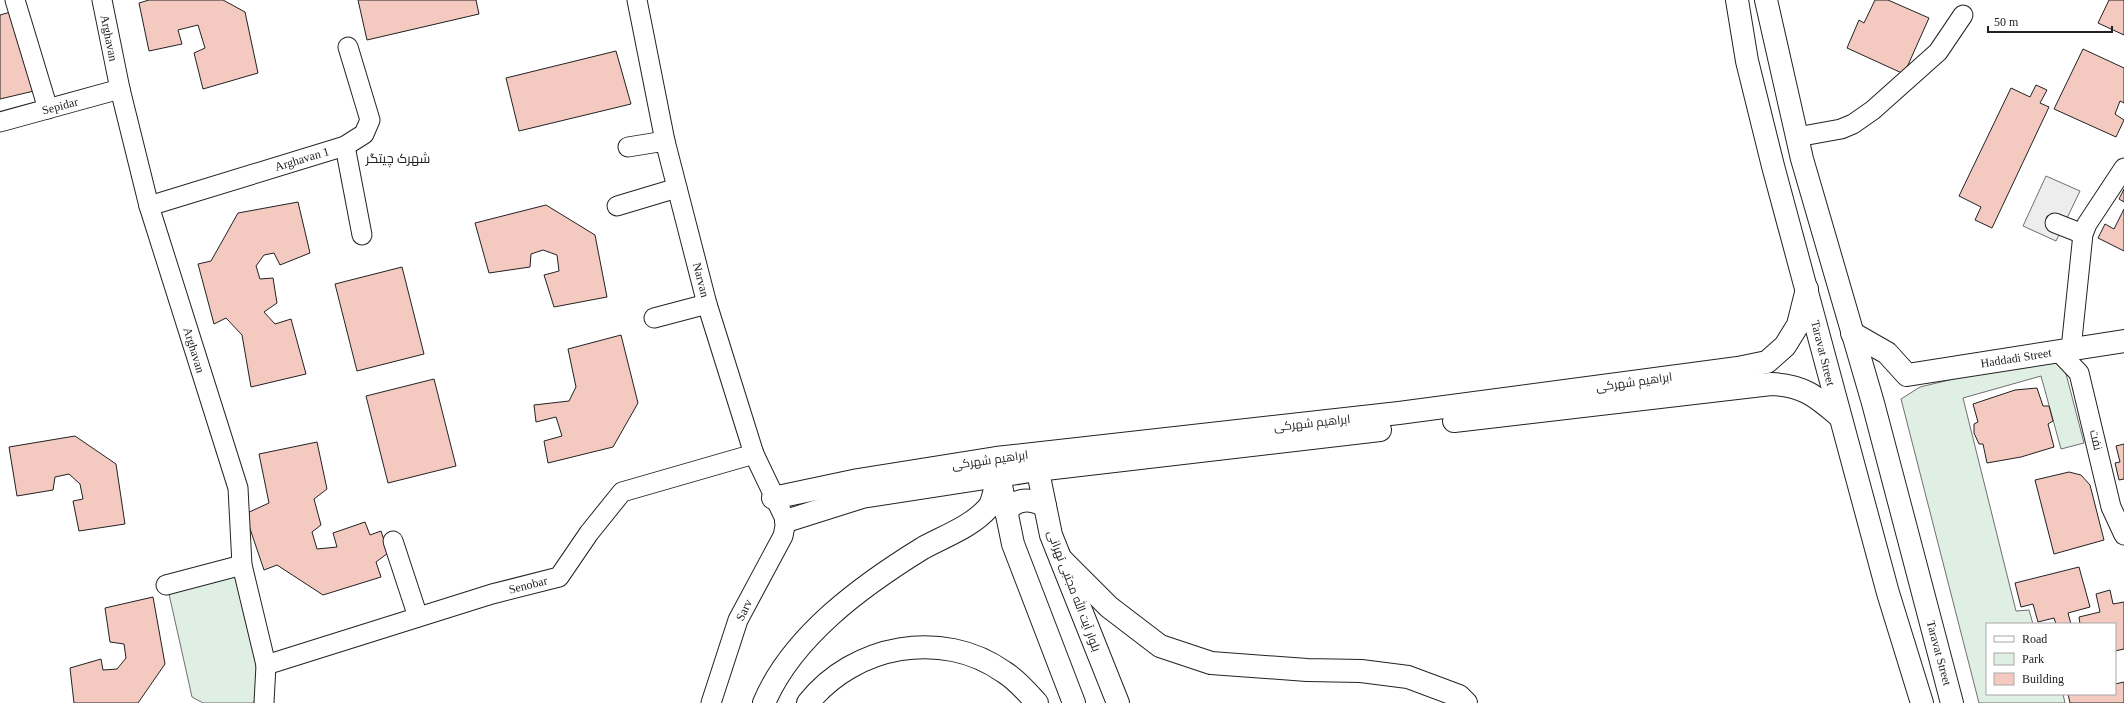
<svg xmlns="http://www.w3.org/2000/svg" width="2124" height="703" font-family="'Times New Roman',Cairo,serif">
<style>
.green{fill:#e0efe3;stroke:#6f6f6f}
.parking{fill:#ededed;stroke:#6f6f6f}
.building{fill:#f3c9c0;stroke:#222}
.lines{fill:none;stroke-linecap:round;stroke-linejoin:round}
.minor-casing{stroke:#222;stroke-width:21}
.major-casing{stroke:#222;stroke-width:24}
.highway-casing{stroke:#222;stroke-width:24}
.minor{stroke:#fff;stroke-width:19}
.major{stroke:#fff;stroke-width:22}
.highway{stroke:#fff;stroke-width:22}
.labels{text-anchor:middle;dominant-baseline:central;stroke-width:3;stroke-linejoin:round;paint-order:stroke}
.street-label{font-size:12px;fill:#222;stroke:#fff}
.neighbourhood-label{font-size:13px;fill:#222;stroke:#fff}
</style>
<rect width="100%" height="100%" fill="#fff"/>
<g class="green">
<path d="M2037 359H2052L2064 366 2084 443 2061 449 2041 376 1963 398 2016 611 2029 610 2033 624H1987V694H2063L2065 703H1979L1901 399 1920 387Z"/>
<path d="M238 575 258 665 254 703H203L192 697 169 594Z"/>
</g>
<path class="parking" d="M2046 176 2080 191 2056 241 2023 226Z"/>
<g class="building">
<path d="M149 0H223L245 12 258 73 203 89 194 53 205 48 198 25 178 30 182 44 149 51 139 3Z"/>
<path d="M358 0H476L479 14 367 40Z"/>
<path d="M1875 0H1888L1929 18 1904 74 1847 48 1859 20 1864 23Z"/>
<path d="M2109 0H2124V35L2098 23Z"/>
<path d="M14 11 34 91 0 99V15Z"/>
<path d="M2083 49 2124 68V103L2120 101 2115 114 2124 120 2116 137 2054 109Z"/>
<path d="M616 51 631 104 519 131 506 78Z"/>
<path d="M2036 85 2047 90 2040 103 2049 107 1992 228 1975 220 1981 207 1959 196 2011 88 2030 97Z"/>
<path d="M2124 189V202L2119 199Z"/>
<path d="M298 202 310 253 280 265 274 253 264 255 256 266 260 279 273 278 277 303 264 312 275 324 291 319 306 374 251 387 242 335 226 318 214 324 198 264 211 261 238 213Z"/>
<path d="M546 205 595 235 607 297 554 307 544 275 559 271 557 255 543 250 531 254 530 267 489 273 475 223Z"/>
<path d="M2124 209V251L2098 238 2105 224 2114 229Z"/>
<path d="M402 267 424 354 357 371 335 284Z"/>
<path d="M621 335 638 403 613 447 548 463 544 441 562 436 556 417 536 422 534 405 569 401 576 387 568 349Z"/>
<path d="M434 379 456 466 388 483 366 396Z"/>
<path d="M2037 388 2043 406H2049L2053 421 2048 424 2054 447 2021 457 1987 463 1983 444H1979L1974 433V424L1978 422 1973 404 2015 390Z"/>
<path d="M75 436 116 464 125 524 79 531 73 501 83 499 80 484 69 474 55 477 53 490 17 496 9 447Z"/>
<path d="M317 442 327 489 314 499 321 525 312 532 317 549 337 547 333 533 365 522 370 535 381 531 388 553 376 562 381 577 323 595 277 565 264 570 245 514 269 503 259 454Z"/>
<path d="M2124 444V479L2119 480 2115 463 2120 462 2116 446Z"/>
<path d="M2069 472 2081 475 2090 485 2104 540 2054 554 2035 480Z"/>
<path d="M2079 567 2090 607 2068 613 2071 624H2056L2054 618 2038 622 2033 604 2021 607 2015 583Z"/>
<path d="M2110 590 2113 604 2124 602V649L2115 651V624H2080L2079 617 2100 612 2096 594Z"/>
<path d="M153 597 165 664 138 703H74L70 668 101 659 103 670 117 669 126 658 124 644 110 642 105 608Z"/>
<path d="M2124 682V703H2070L2068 694H2115V684Z"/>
</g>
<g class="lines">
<g class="minor-casing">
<g id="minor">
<path d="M15 0 48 109"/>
<path d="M102 0 120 89 149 206 238 488 242 565 266 665 264 703"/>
<path d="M637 0 665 141"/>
<path d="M0 122 120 89"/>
<path d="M1797 137 1841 129 1853 124 1873 110 1938 52 1963 15"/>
<path d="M345 146 362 235"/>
<path d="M628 147 665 141 707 304 754 454 786 521 783 536 738 620 711 703"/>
<path d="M149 206 345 146 364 134 370 120 348 47"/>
<path d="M617 206 677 188"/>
<path d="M2055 223 2083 234"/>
<path d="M654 318 707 304"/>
<path d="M2071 349 2083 234 2087 224 2124 168"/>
<path d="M2058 351 2079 373 2111 507 2124 535"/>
<path d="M393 541 418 617"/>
<path d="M166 585 242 565"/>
<path d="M266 665 492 594 559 577 589 533 622 492 754 454"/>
</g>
</g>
<g class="major-casing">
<g id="major">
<path d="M1737 0 1747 61 1773 166 1888 593 1922 703"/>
<path d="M1766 0 1802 159 1873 403 1952 703"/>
<path d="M1852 333 1887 353 1907 375 2124 341"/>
<path d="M1454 421 1771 384C1802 385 1816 396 1839 416"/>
<path d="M1035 457 1051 535 1118 703"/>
<path d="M998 471 1013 544 1074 703"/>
<path d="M773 498 858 480 996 458 1399 413 1738 368 1767 362 1785 346 1798 325 1807 289"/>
<path d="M1006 512C1016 498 1030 498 1045 506"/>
<path d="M786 521 862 497 1037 470 1380 430"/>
</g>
</g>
<g class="highway-casing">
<g id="highway">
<path d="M1061 559 1109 607 1160 646 1211 663 1307 670 1361 671 1408 677 1459 696 1466 703"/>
<path d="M764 703C792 636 863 585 923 548 945 536 971 527 988 508 994 501 995 485 998 476"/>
<path d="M808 703C854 645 942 628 1004 672 1017 680 1027 692 1037 703"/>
</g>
</g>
<use href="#minor" class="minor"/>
<use href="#major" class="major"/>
<use href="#highway" class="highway"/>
</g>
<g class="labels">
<g class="street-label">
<text transform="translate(109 38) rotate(79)">Arghavan</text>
<text transform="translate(60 106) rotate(-15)">Sepidar</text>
<text transform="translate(302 159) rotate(-17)">Arghavan 1</text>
<text transform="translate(701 280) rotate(76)">Narvan</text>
<text transform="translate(194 350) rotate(73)">Arghavan</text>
<text transform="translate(1823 353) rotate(76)">Taravat Street</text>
<text transform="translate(2016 358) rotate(-9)">Haddadi Street</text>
<text transform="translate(1634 382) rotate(-8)">ابراهیم شهرکی</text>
<text transform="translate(1312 423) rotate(-6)">ابراهیم شهرکی</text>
<text transform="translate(2096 440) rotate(77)">نفت</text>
<text transform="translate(990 460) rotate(-8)">ابراهیم شهرکی</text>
<text transform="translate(528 585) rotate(-14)">Senobar</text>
<text transform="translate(1074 591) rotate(69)">بلوار آیت الله مجتبی تهرانی</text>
<text transform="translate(744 610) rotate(-64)">Sarv</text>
<text transform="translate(1939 653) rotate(75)">Taravat Street</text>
</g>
<g class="neighbourhood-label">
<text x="398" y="158">شهرک چیتگر</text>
</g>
</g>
<rect x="1986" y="623" width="130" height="72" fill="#ffffff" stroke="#a7a7a7"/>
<rect x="1994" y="636" width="20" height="6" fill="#ffffff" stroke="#a7a7a7"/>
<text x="2022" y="643" font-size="12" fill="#222222">Road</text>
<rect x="1994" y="653" width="20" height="12" fill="#e0efe3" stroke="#a7a7a7"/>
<text x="2022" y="663" font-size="12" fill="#222222">Park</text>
<rect x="1994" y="673" width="20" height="12" fill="#f3c9c0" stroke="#a7a7a7"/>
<text x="2022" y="683" font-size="12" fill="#222222">Building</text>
<path d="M1988 26v6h124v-6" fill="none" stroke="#222222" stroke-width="2"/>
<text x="1994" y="26" font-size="12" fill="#222222" stroke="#ffffff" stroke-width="3" paint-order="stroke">50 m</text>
</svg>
